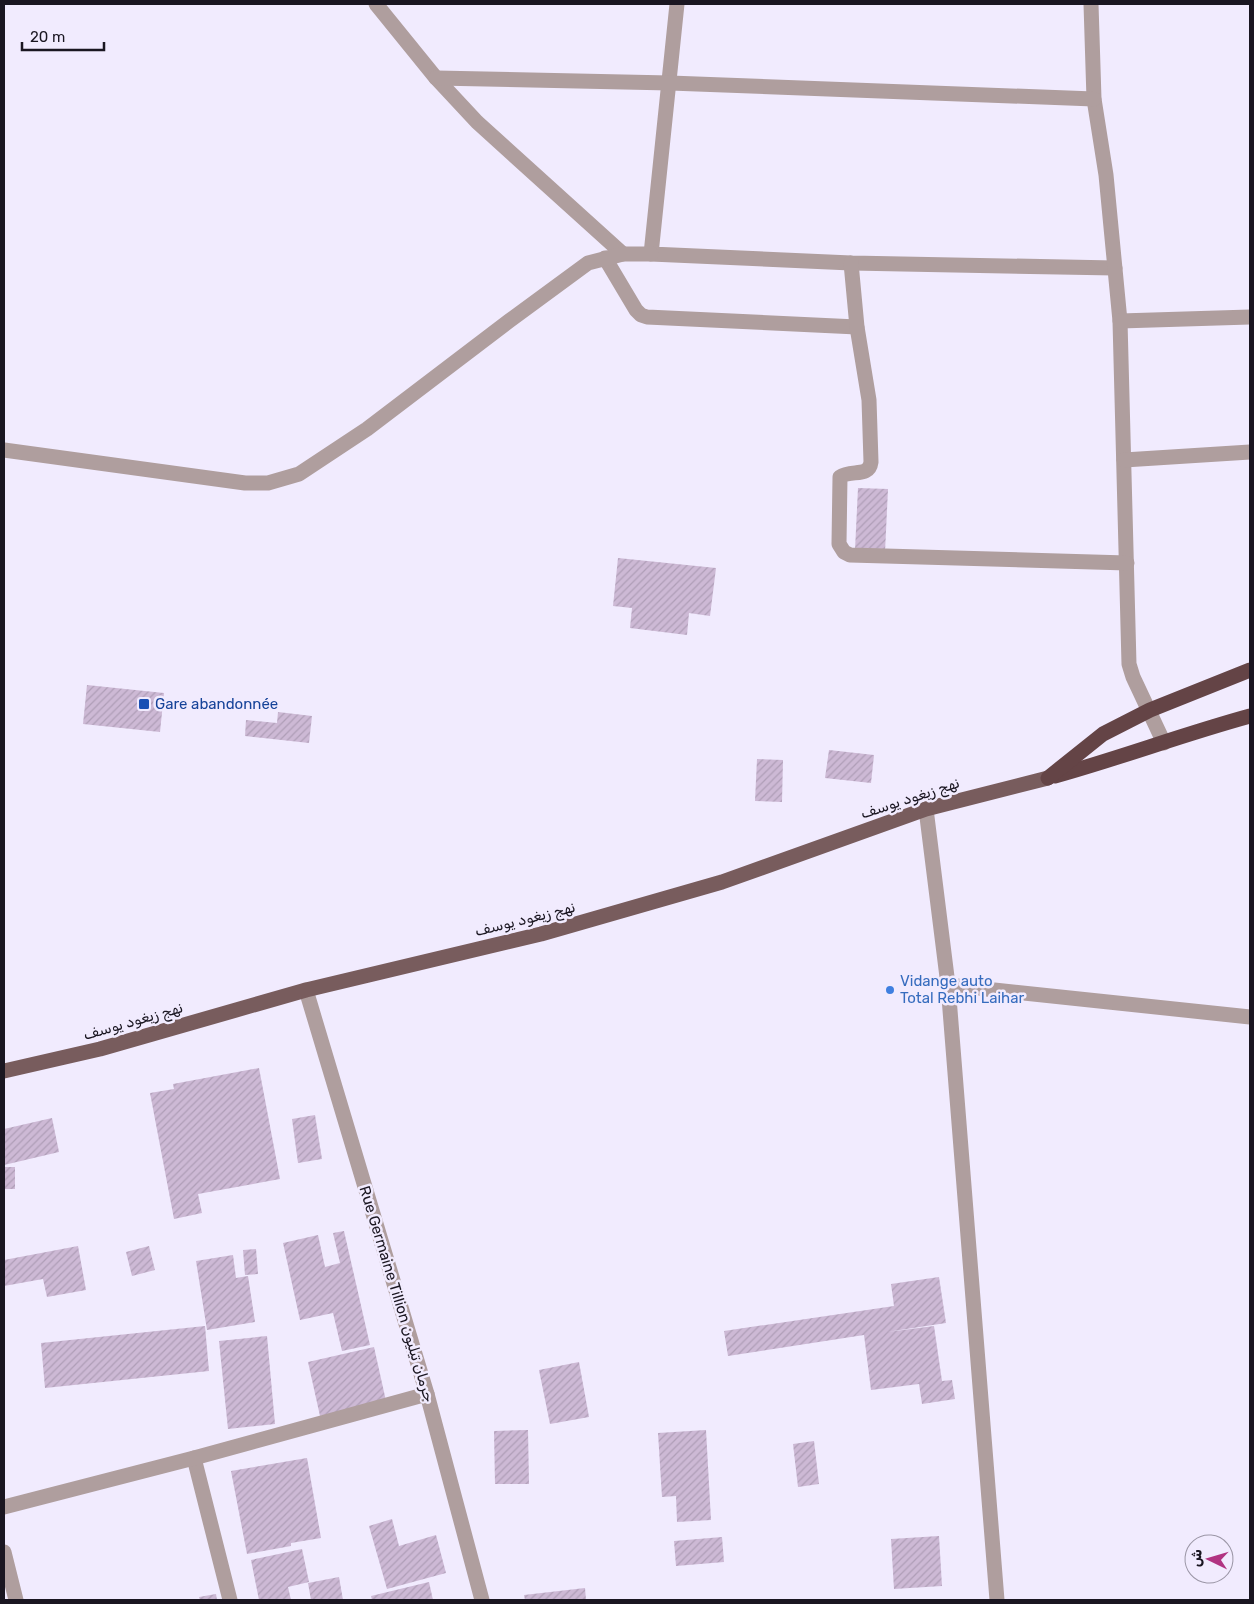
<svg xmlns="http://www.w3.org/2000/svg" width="1254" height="1604" font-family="Rubik,Cairo,sans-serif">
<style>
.building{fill:url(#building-hatch)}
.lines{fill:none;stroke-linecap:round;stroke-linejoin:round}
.minor{stroke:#af9e9e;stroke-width:15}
.major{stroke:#785c5d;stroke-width:15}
.highway{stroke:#644446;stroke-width:15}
.transit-dot{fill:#1a4fb4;stroke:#f1ebfe;stroke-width:2}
.shop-dot{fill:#3f7fe0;stroke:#f1ebfe;stroke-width:2}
.labels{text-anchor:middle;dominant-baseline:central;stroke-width:5;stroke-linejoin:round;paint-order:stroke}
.transit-label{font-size:15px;fill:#164399;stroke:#f1ebfe;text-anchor:start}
.street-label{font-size:15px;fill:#1a1621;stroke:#f1ebfe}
.shop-label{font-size:15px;fill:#366cbe;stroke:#f1ebfe;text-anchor:start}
</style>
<defs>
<pattern id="building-hatch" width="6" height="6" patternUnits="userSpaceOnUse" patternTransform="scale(1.25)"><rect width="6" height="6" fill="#cdb9d5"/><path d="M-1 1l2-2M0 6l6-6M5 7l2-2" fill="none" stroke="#af9eb7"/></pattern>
</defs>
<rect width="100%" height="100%" fill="#f1ebfe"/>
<g class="building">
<path d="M858 488 888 489 885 552 855 550Z"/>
<path d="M618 558 716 568 710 616 689 613 687 635 630 628 632 608 613 606Z"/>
<path d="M87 685 164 693 160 732 83 724Z"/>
<path d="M278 712 312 716 309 743 245 736 246 720 277 723Z"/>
<path d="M829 750 874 755 871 783 825 778Z"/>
<path d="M757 759 783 760 782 802 755 801Z"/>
<path d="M259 1068 280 1179 198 1194 202 1213 174 1219 150 1093 174 1089 173 1084Z"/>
<path d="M315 1115 322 1159 298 1163 292 1119Z"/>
<path d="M52 1118 59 1152 4 1165V1129Z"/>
<rect x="4" y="1167" width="11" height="22"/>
<path d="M344 1231 370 1345 342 1351 333 1313 300 1320 283 1243 318 1235 325 1267 340 1263 333 1233Z"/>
<path d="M78 1246 86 1290 47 1297 43 1279 4 1286V1260Z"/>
<path d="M149 1246 155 1270 132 1276 126 1252Z"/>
<path d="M256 1249 258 1274 245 1275 243 1250Z"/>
<path d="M233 1255 236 1278 248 1276 255 1322 207 1330 196 1261Z"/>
<path d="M939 1277 946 1323 887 1332 934 1326 942 1381 952 1380 955 1399 922 1404 919 1384 871 1390 864 1335 728 1356 724 1331 894 1306 891 1284Z"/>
<path d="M205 1326 209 1371 45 1388 41 1343Z"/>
<path d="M267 1336 275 1424 228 1429 219 1341Z"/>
<path d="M374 1347 386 1401 320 1416 308 1362Z"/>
<path d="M579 1362 589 1417 550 1424 539 1370Z"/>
<path d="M528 1430 529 1484H495L494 1431Z"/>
<path d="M706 1430 711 1520 677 1522 676 1496 662 1497 658 1433Z"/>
<path d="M814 1441 819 1484 798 1487 793 1444Z"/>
<path d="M307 1458 321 1538 291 1543V1546L247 1554 231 1471Z"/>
<path d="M392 1519 399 1546 436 1535 446 1573 387 1589 369 1526Z"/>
<path d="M939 1536 942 1586 894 1589 891 1539Z"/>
<path d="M722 1537 724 1562 676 1566 674 1541Z"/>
<path d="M302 1549 309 1582 288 1587 291 1600H259L251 1560Z"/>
<path d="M339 1577 343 1600H311L308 1583Z"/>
<path d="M429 1582 433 1600H372L371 1596Z"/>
<path d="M585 1588 586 1600H525L524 1595Z"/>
<path d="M216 1594 217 1600H200L199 1597Z"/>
</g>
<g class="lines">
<g class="minor">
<path d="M376 4 436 78 477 122 623 254"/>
<path d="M677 4 651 254 851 263 1115 268"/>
<path d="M1091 4 1094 99 1106 175 1120 321 1129 664 1133 677 1164 743"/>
<path d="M436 78 670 83 1094 99"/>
<path d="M605 258 636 310 641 315 647 317 857 327"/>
<path d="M851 263 857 327 869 400 871 462C869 478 851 469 840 477L839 544 844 552 850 555 1127 563"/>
<path d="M1120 321 1250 317"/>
<path d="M4 450 245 483H268L299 474 367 429 509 321 588 263 623 254H651"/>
<path d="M1124 460 1250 452"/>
<path d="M926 809 948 985 1250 1017"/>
<path d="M948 985 997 1600"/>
<path d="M306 990 427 1394 482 1600"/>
<path d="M194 1458 230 1600"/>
<path d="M4 1507 194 1458 427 1394"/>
<path d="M4 1552 16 1600"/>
</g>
<path class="major" d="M4 1071 100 1049 306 990 541 934 722 882 926 809 1048 778"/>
<g class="highway">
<path d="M1055 776C1120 758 1184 734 1250 716"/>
<path d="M1048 778 1103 734 1150 710 1250 670"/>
</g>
</g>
<rect class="transit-dot" x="138" y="698" width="12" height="12" rx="2.5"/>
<circle class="shop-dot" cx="890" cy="990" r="5"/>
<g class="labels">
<g class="transit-label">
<text x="155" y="704">Gare abandonnée</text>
</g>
<g class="street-label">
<text transform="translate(910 798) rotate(-18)">نهج زيغود يوسف</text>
<text transform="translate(525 919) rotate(-14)">نهج زيغود يوسف</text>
<text transform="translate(133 1021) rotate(-16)">نهج زيغود يوسف</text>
<text transform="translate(397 1294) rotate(73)">Rue Germaine Tillion جرمان تيليون</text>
</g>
<g class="shop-label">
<text x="900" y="981">Vidange auto<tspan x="900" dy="17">Total Rebhi Laihar</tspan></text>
</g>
</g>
<rect width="1254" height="1604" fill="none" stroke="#1a1621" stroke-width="10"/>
<g transform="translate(1209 1559) rotate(275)"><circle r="24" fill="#f1ebfe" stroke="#9b96a6"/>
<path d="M0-4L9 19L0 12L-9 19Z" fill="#b13382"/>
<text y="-8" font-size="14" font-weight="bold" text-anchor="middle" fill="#1a1621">ش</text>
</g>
<path d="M22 42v8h82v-8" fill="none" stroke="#1a1621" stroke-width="2.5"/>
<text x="30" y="42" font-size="15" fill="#1a1621" stroke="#f1ebfe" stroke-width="4" paint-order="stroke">20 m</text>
</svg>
